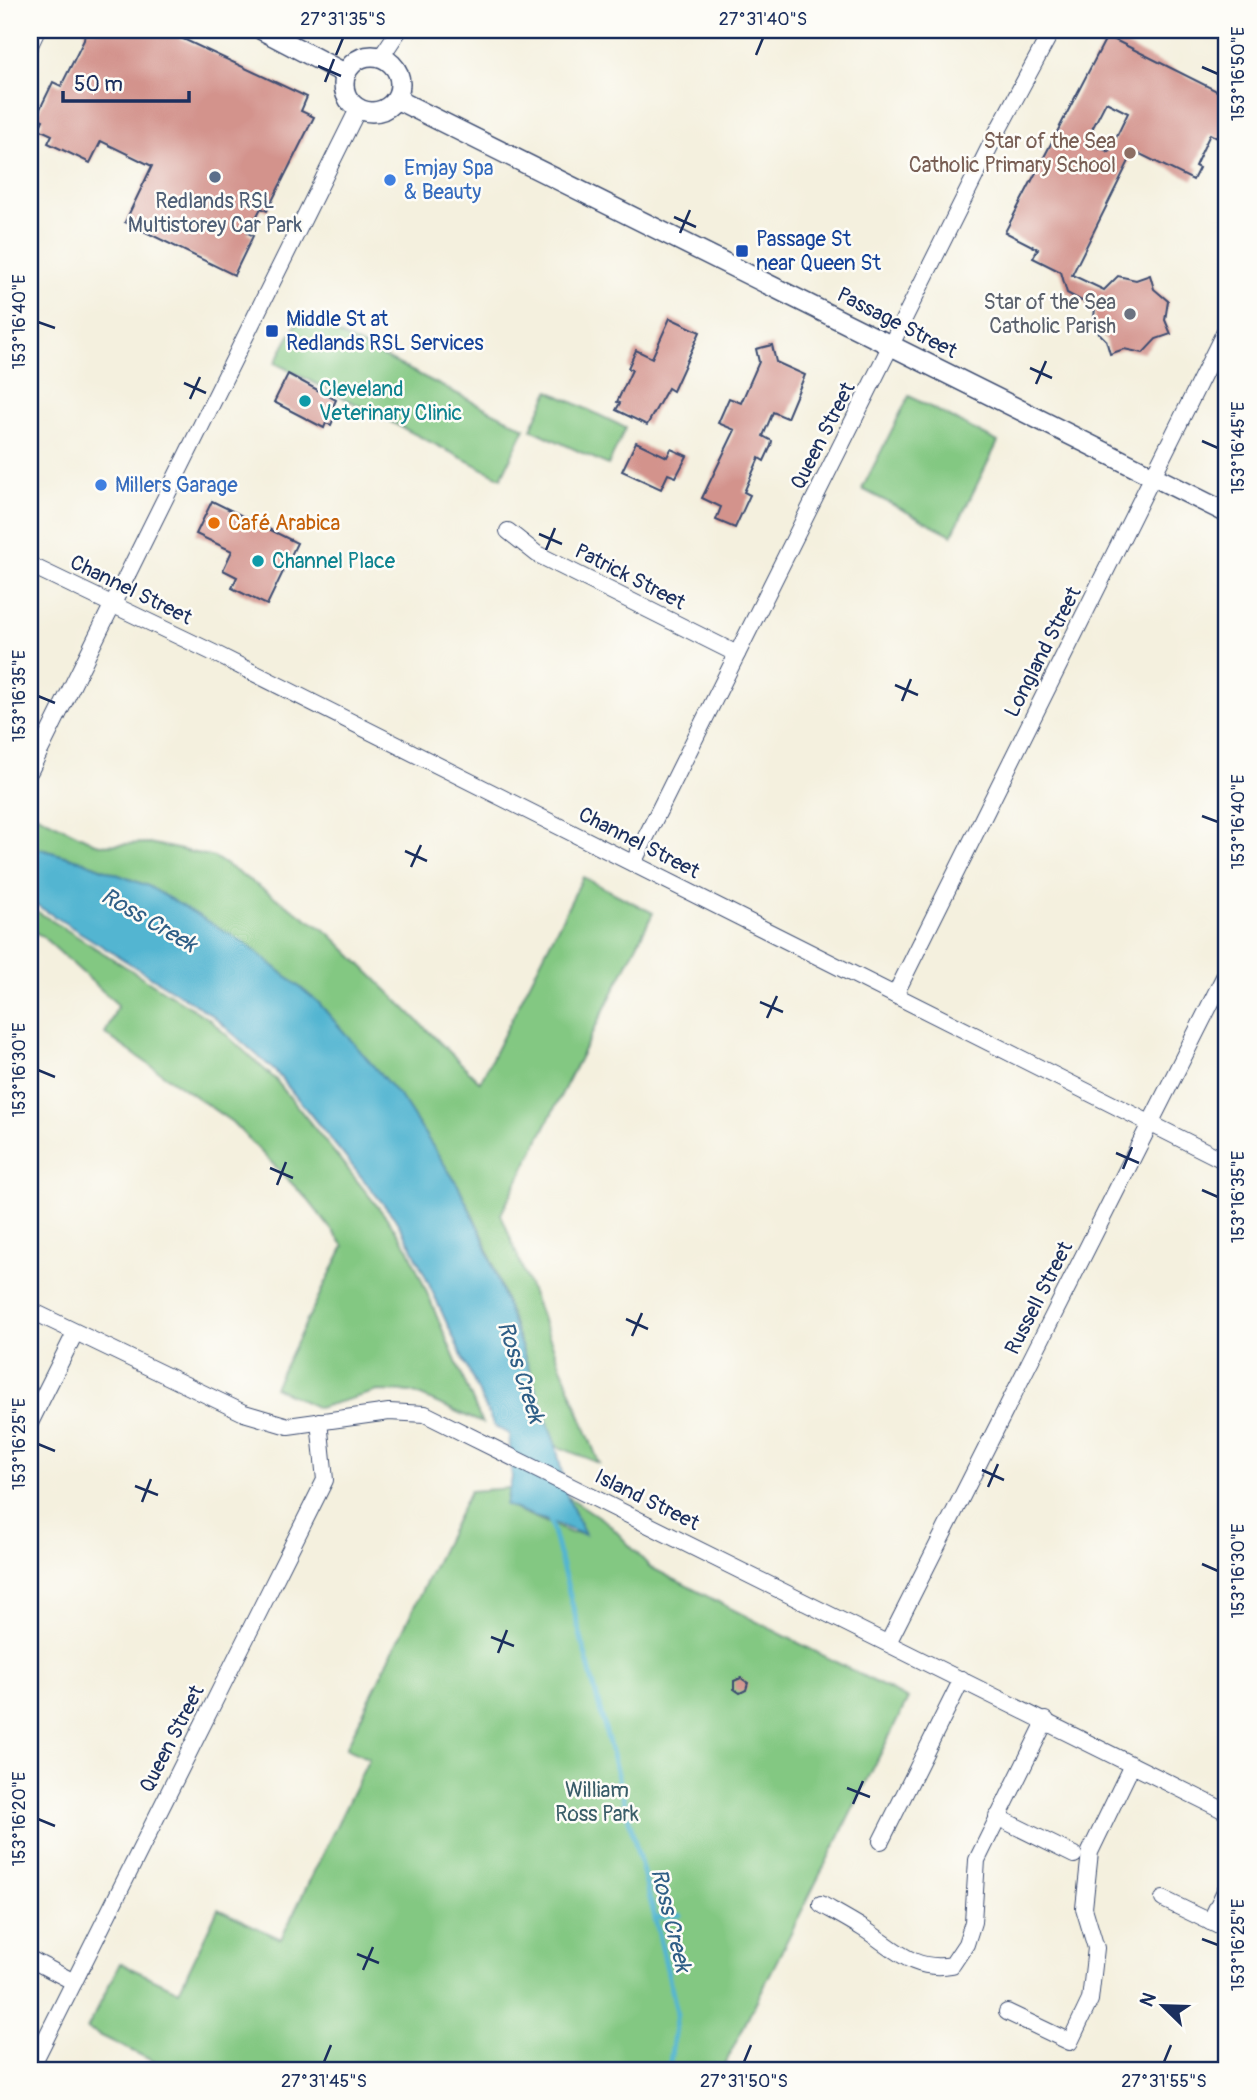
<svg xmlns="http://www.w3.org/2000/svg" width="1257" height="2100" font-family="Pangolin,sans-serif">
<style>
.green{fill:#83c882;stroke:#4f7c70;stroke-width:2}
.water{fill:#52b5d1;stroke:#367298;stroke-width:2}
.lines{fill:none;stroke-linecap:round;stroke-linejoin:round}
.stream{stroke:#52b5d1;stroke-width:5}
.building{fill:#d3938c;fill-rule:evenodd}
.minor-casing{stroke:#3c4c71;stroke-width:18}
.tertiary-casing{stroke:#3c4c71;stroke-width:22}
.minor{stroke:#fff;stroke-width:16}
.tertiary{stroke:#fff;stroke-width:19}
.ticks{fill:none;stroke:#1b2f5e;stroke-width:2.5}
.education-dot{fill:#8d6e63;stroke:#fdfcf7;stroke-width:2.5}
.service-dot{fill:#5c6f8a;stroke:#fdfcf7;stroke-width:2.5}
.shop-dot{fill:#3f7fe0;stroke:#fdfcf7;stroke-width:2.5}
.transit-dot{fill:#1a4fb4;stroke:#fdfcf7;stroke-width:2.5}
.worship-dot{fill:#6b7280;stroke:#fdfcf7;stroke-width:2.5}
.culture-dot{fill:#0f9aa8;stroke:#fdfcf7;stroke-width:2.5}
.food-dot{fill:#e8710a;stroke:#fdfcf7;stroke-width:2.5}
.labels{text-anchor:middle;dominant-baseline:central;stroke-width:5;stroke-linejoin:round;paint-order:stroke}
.education-label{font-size:21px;fill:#785e54;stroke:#fdfcf7;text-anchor:end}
.shop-label{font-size:21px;fill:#366cbe;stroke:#fdfcf7;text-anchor:start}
.service-label{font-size:21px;fill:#4e5e75;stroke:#fdfcf7}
.transit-label{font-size:21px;fill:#164399;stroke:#fdfcf7;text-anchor:start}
.worship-label{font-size:21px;fill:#5b616d;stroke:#fdfcf7;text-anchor:end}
.street-label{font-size:21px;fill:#1b2f5e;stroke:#fdfcf7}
.culture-label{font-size:21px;fill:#0d838f;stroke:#fdfcf7;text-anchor:start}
.food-label{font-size:21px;fill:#c56008;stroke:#fdfcf7;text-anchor:start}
.park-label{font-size:21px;fill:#3a5d69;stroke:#fdfcf7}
.water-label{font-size:23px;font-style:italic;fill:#2e5e86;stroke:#fdfcf7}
.neatline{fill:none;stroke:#1b2f5e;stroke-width:2.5}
.ticks-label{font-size:18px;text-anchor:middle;fill:#1b2f5e}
</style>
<rect width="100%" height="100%" fill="#fdfcf7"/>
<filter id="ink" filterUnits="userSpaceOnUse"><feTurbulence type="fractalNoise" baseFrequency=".0143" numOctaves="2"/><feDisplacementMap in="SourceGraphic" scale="14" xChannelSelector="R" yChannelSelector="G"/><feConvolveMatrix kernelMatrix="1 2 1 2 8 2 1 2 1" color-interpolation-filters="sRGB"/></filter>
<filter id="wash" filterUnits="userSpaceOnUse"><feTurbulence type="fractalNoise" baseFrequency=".00686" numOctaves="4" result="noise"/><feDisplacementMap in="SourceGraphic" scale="28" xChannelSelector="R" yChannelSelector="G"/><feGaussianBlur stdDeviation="1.57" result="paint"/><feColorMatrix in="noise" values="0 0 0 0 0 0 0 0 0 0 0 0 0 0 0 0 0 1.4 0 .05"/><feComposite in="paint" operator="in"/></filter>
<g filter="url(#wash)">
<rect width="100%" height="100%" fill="#f4f0de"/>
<g class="green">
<path d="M301 315 525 428 501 478 275 363Z"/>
<path d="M549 391 626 428 608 465 531 429Z"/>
<path d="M909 396 998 442 952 535 862 489Z"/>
<path d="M31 812 99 845 149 843 214 857 329 933 480 1082 583 877 653 913 501 1214 599 1463 556 1446 483 1236 459 1187 403 1101 148 886 82 861 30 846Z"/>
<path d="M30 907 209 1019 275 1079 387 1218 408 1248 482 1423 412 1392 378 1391 318 1408 274 1387 344 1246 308 1200 232 1122 105 1034 118 1005 42 936 30 930Z"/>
<path d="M510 1488 505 1505 571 1533 584 1534 567 1496 608 1523 650 1567 908 1699 722 2070H171L87 2029 120 1963 179 1991 218 1909 281 1939 369 1759 346 1748 470 1491Z"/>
</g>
<path class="water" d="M30 846 82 861 148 886 245 943 318 1002 402 1099 459 1187 482 1236 556 1446 567 1496 585 1535 505 1505 512 1478 509 1434 494 1426 411 1245 394 1217 276 1072 212 1015 30 901Z"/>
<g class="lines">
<g class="stream">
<path d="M550 1520 655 1918 677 2012 669 2070"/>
<path d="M655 1918 680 1915"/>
</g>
</g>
<g id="blocks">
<g class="building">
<path d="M85 30H183L179 37 307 97 301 111 314 117 267 211 261 208 248 233 253 236 234 275 125 222 152 166 101 141 90 163 48 143 52 135 39 129 43 120 36 117 53 82 61 86 84 40Z"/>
<path d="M1107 36 1227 96V143L1210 134 1195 166 1199 168 1193 180 1134 151 1072 275 1104 290 1118 276 1136 280 1150 275 1154 289 1168 301 1165 320 1171 334 1156 339 1143 353 1124 349 1110 354 1106 340 1093 327 1095 308 1067 293 1061 272 1033 258 1038 249 1005 232ZM1106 102 1128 113 1109 152 1086 141Z"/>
<path d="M670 318 700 332 673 391 668 388 647 425 616 410 620 403 617 402 632 370 628 368 636 350 652 358Z"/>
<path d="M772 345 776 362 805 375 787 418 773 412 763 436 772 441 771 446 764 461 759 458 744 492 750 495 735 528 716 520 721 507 702 498 735 430 718 423 729 398 741 403 759 362 756 349Z"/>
<path d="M288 374 336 400 331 411 336 413 331 425 326 423 324 428 274 402Z"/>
<path d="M636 442 667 457 671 449 687 456 676 477 668 474 661 489 622 471Z"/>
<path d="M212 501 297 543 267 605 232 588 237 577 223 570 232 551 196 534Z"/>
<path d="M741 1678 748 1683 746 1690 740 1693 734 1689V1681Z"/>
</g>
</g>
</g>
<g filter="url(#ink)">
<use href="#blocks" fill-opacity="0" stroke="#3c4c71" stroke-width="2"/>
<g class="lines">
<g class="minor-casing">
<g id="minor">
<path d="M30 45 37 30"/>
<path d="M381 57 399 30"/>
<path d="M508 531 537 554 737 654"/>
<path d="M30 565 218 655 1227 1162"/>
<path d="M30 771 358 109"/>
<path d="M633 863 995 136 1052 30"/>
<path d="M895 995 1227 327"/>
<path d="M30 1310 244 1413 288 1426 389 1412 425 1414 1227 1812"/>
<path d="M30 1423 75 1333"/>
<path d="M888 1643 1227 971"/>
<path d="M997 1817 1074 1855"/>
<path d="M881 1841 962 1679"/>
<path d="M1163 1899 1227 1930"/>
<path d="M821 1904C835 1912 850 1920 864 1929 894 1948 913 1972 952 1965L966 1944 973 1922 977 1860 1046 1720"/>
<path d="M1210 1922 1227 1887"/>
<path d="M30 1959 74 1982"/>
<path d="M1007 2012 1070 2042 1090 2000 1096 1948 1084 1908 1090 1852 1132 1765"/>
<path d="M30 2070 325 1480 319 1421"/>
</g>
</g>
<g class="tertiary-casing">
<g id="tertiary">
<path d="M262 30 346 74"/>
<circle cx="372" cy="84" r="28"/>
<path d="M396 99 1227 513"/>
</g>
</g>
<use href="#minor" class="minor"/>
<use href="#tertiary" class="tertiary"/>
</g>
</g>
<path class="ticks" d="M336 55 343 38M756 55 763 38M318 66 341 76M1202 67 1218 74M325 82 334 59M674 217 696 227M680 233 690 210M38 322 55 328M1030 368 1052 378M184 383 206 393M1036 384 1046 361M190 399 200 377M1202 441 1218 448M539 534 562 544M546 550 555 528M895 685 918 695M38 696 55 703M902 701 911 679M1202 816 1218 822M405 851 427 861M411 867 421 845M760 1002 783 1012M767 1018 777 996M38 1070 55 1077M1116 1153 1139 1163M270 1168 293 1178M1123 1169 1132 1147M277 1185 286 1162M1202 1190 1218 1197M626 1319 648 1329M632 1336 642 1313M38 1444 55 1451M982 1470 1004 1480M135 1486 158 1495M988 1487 998 1464M142 1502 151 1479M1202 1564 1218 1571M491 1637 514 1646M498 1653 507 1630M847 1788 870 1797M853 1804 863 1781M38 1819 55 1826M1202 1939 1218 1945M357 1954 379 1963M363 1970 373 1947M324 2062 331 2045M744 2062 751 2045M1164 2062 1171 2045"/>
<circle class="education-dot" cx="1130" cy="153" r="7"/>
<circle class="service-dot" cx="215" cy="177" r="7"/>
<g class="shop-dot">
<circle cx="390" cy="180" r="7"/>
<circle cx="101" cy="485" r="7"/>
</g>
<g class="transit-dot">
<rect x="735" y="244" width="14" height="14" rx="3.5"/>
<rect x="265" y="324" width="14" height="14" rx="3.5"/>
</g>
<circle class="worship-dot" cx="1130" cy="314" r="7"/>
<g class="culture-dot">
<circle cx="305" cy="401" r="7"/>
<circle cx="258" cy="561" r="7"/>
</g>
<circle class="food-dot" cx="214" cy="523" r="7"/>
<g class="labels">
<g class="education-label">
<text x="1116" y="141">Star of the Sea<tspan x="1116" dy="24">Catholic Primary School</tspan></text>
</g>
<g class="shop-label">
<text x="404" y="168">Emjay Spa<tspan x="404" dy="24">&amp; Beauty</tspan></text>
<text x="115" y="485">Millers Garage</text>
</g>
<g class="service-label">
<text x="215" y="201">Redlands RSL<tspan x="215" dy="24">Multistorey Car Park</tspan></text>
</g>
<g class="transit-label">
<text x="756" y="239">Passage St<tspan x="756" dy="24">near Queen St</tspan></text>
<text x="286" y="319">Middle St at<tspan x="286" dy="24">Redlands RSL Services</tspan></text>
</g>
<g class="worship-label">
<text x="1116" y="302">Star of the Sea<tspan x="1116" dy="24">Catholic Parish</tspan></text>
</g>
<g class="street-label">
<text transform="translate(897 323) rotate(27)">Passage Street</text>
<text transform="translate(823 436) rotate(-63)">Queen Street</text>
<text transform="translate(630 577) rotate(27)">Patrick Street</text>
<text transform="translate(131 590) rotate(26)">Channel Street</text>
<text transform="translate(1043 652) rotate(-63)">Longland Street</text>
<text transform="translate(639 843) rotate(27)">Channel Street</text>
<text transform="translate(1039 1298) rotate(-63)">Russell Street</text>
<text transform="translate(647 1500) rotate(26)">Island Street</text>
<text transform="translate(172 1739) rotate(-63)">Queen Street</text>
</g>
<g class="culture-label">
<text x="319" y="389">Cleveland<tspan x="319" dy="24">Veterinary Clinic</tspan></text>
<text x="272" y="561">Channel Place</text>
</g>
<g class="food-label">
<text x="228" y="523">Café Arabica</text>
</g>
<g class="park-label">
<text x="597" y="1790">William<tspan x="597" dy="24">Ross Park</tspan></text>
</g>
<g class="water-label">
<text transform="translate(149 920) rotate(30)">Ross Creek</text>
<text transform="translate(521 1372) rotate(72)">Ross Creek</text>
<text transform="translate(671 1920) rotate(76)">Ross Creek</text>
</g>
</g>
<rect width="1257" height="2100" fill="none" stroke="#fdfcf7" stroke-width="77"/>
<g transform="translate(1163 2006) rotate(293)" stroke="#fdfcf7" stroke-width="5" paint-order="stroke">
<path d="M0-5L12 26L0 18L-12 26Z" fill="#1b2f5e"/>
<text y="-10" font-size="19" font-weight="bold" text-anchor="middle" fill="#1b2f5e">N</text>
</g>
<path d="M63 91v10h126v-10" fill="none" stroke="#1b2f5e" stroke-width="3.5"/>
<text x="74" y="91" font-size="21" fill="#1b2f5e" stroke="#fdfcf7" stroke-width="5" paint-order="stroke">50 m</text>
<rect x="38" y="38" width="1180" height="2024" class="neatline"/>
<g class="ticks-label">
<text x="343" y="25">27°31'35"S</text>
<text x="763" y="25">27°31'40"S</text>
<text transform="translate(1238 74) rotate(-90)" y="6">153°16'50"E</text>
<text transform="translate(19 322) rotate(-90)" y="6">153°16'40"E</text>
<text transform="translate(1238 448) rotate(-90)" y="6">153°16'45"E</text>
<text transform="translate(19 696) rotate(-90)" y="6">153°16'35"E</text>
<text transform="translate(1238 822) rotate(-90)" y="6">153°16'40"E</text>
<text transform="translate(19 1070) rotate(-90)" y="6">153°16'30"E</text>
<text transform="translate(1238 1197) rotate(-90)" y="6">153°16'35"E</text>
<text transform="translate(19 1444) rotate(-90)" y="6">153°16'25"E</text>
<text transform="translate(1238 1571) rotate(-90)" y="6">153°16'30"E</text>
<text transform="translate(19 1819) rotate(-90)" y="6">153°16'20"E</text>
<text transform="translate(1238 1945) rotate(-90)" y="6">153°16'25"E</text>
<text x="324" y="2087">27°31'45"S</text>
<text x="744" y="2087">27°31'50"S</text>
<text x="1164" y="2087">27°31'55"S</text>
</g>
</svg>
